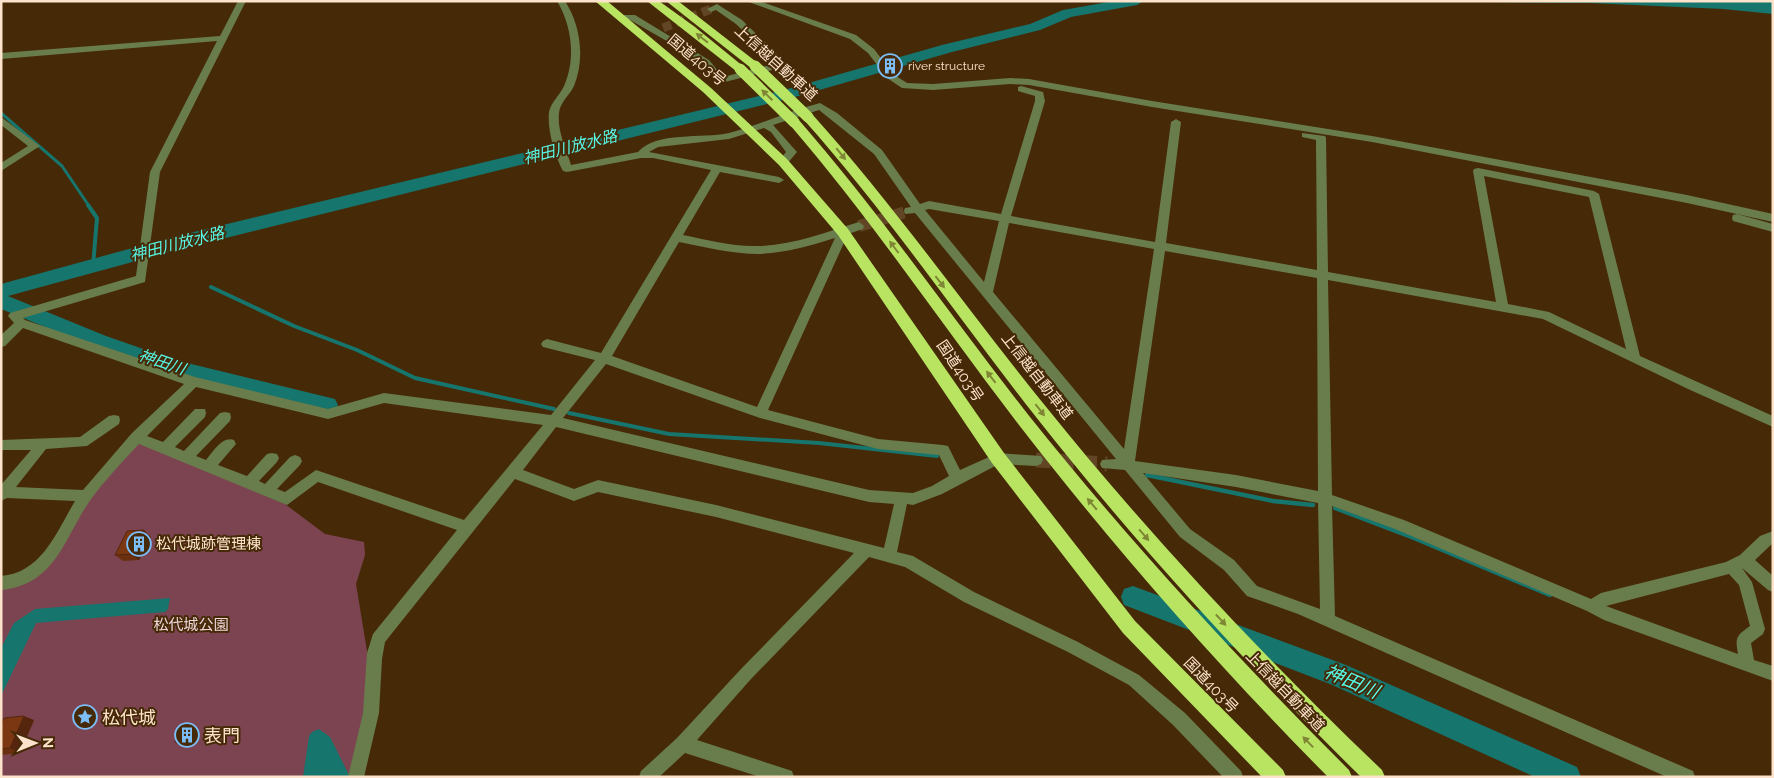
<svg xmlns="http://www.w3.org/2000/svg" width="1774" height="778" font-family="Raleway,'Noto Sans JP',sans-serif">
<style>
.green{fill:#7c4451}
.water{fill:#16756d}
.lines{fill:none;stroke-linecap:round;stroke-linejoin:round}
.stream-far2{stroke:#16756d;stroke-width:3}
.stream-far1{stroke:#16756d;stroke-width:4}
.stream{stroke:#16756d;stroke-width:4.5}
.river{fill:#16756d;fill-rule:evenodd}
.minor-tunnel-far2{stroke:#614524;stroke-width:9;stroke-dasharray:9 5;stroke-linecap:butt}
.minor-tunnel-far1{stroke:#614524;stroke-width:12;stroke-dasharray:12 5.5;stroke-linecap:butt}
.minor-tunnel{stroke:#614524;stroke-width:15;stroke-dasharray:15 8;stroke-linecap:butt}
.minor{fill:#697c4b;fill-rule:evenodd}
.highway{fill:#b8e462;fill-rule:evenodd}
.highway-bridge{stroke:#b8e462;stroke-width:11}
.wall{fill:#692f0f}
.shaded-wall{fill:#55260d}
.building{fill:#7a3712;stroke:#55260d}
.oneway{fill:#7f8634}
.labels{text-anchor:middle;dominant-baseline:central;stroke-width:4;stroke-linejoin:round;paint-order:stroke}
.far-poi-label{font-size:12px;fill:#fde3cb;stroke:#462906;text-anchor:start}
.street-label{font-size:15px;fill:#fde3cb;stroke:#462906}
.poi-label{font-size:15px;fill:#fde3cb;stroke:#462906;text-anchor:start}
.park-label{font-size:15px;fill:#f0d8dc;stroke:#462906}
.water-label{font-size:16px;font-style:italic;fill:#57f8e8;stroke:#462906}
.near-poi-label{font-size:18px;fill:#fde3cb;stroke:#462906;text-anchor:start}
.near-water-label{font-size:19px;font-style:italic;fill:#57f8e8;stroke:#462906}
</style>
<rect width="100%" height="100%" fill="#462906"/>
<path class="green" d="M136 441 285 504 325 534 364 542 365 555 356 584 367 651V697L350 777H1V588L27 580 94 490Z"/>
<g class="water">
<path d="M1377 1H1773V14L1723 9 1590 3Z"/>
<path d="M170 598 168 609 165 612 36 623 1 696V648L14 623 35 609Z"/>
<path d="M319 729 330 737 350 777H303L309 736 312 732Z"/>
</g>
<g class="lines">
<path class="stream-far2" d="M1 113 62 166 89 206"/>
<g class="stream-far1">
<path d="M88 205 97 218 93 266"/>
<path d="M169 245 174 249"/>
<path d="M211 287 294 326 357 350 415 378 554 409"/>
<path d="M569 413 669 434 819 443 937 456"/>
</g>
<g class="stream">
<path d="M1147 475 1273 501 1313 505"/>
<path d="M1335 508 1414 538 1550 595"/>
</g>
<g class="river">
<path d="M1114 1H1144L1137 5 1071 17 1040 30 952 52 795 97 169 252 8 296 106 336 175 360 335 399 338 405 335 411 327 414 173 376 92 346 1 309V284L169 238 784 90 942 45 1030 24 1063 10Z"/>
<path d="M1133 586 1346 665 1577 767 1581 777H1535L1330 684 1124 605 1121 597 1124 589Z"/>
</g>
<path class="minor-tunnel-far2" d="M663 28 711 9"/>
<g class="minor-tunnel-far1">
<path d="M859 226 909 211"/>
<path d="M1036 460 1054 461"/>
</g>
<path class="minor-tunnel" d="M1036 460 1107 464"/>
<g class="minor">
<path d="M238 1H246L160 172 145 282 23 318 25 320 195 377 328 409 384 393 551 415 595 360 543 347 541 344 543 341 547 339 601 353 711 170 653 158H641L567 172 563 171C555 156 547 130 549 112 551 102 560 95 564 86 576 59 572 26 557 1H565C581 26 585 59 574 86 570 95 560 102 559 113 557 131 566 148 571 165L638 152C656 131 702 139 729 133 760 125 789 111 820 103L837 113 882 150 920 204 929 201 1001 214 1035 101V96L1018 91V87L1021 86 1043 92 1045 101 1011 216 1155 242 1171 122 1176 119 1181 122 1166 243 1317 270 1316 140 1302 137V133L1325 136 1326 138 1328 272 1496 302 1473 171 1474 169 1478 168 1594 191 1599 194 1640 356 1773 416V427L1688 389 1543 319 1328 280 1332 495 1404 520 1591 599 1601 593 1726 562 1740 555 1760 536 1773 531V543L1755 560 1773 576V592L1768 590 1742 568 1752 582 1765 629 1763 634 1751 643 1754 660 1773 666V681L1604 620 1587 611 1395 529 1332 506 1335 616 1693 771 1695 777H1667L1298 614 1247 596 1224 570 1180 537 1125 470 1102 468 1100 464 1102 460 1116 459 915 213 905 214 904 211 905 208 911 207 874 154 819 110 773 125 797 152 787 164 783 165 778 162 786 152 771 132 764 128 729 139 658 147 649 152 779 177 784 180 779 183 720 172 683 235C708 240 733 247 759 246 794 245 826 232 859 222L864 226 863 229 848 234 768 410 878 439 943 445 948 446 960 470 998 453 1041 456 1043 460 1041 464 1036 466 999 464 942 494 913 505 907 504 897 552 913 556 974 592 1078 642 1139 675 1185 713 1241 771 1243 777H1223L1173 725 1129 685 1068 652 964 602 905 567 869 557 751 679 697 740 786 769 792 771 794 777H760L685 753 659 777H639L641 771 677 738 741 669 854 553 716 517 598 492 574 501 515 479 385 642 382 659 379 713 364 777H348L363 713 367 653 373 634 457 530 318 482 287 505 139 444C122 462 104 481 89 502 64 539 55 585 1 590V576C42 573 57 531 75 501L7 498 1 501V485L31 450H1V440L80 437 109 416 114 415 119 416 120 420 119 424 87 446 46 449 16 487 83 490 132 433 184 384 23 328 5 346 1 347V335L14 323 8 316 10 313 136 276 150 172 217 41 1 59V53L220 36ZM1484 176 1589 197 1626 349 1549 312 1508 304ZM929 209 999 221 984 282 925 210ZM1009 223 1154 249 1124 449 993 292ZM835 238 757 407 612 356 679 242C705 247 732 254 759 254 785 253 810 246 835 238ZM1165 251 1317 278 1318 491 1236 475 1135 461ZM606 364 760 418 878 449 939 455 949 476 932 486 913 493 869 490 563 418ZM196 387 328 419 384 403 543 425 464 520 316 470 285 492 277 489 300 465 302 461 300 457 295 455 290 457 265 484 259 481 277 462 279 458 277 454 272 453 267 454 247 476 218 465 236 444 234 440C222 436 213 452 206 460L196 456 230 421 231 417 230 413 225 412 220 413 184 451 175 447 205 417 206 413 205 409H195L163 442 147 436ZM556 427 869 502 894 504 884 548 716 505 598 480 574 489 523 470ZM1143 473 1236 487 1318 503 1320 609 1257 586 1234 560 1190 529ZM1729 574 1739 585 1750 626C1736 636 1735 637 1738 654L1606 606Z"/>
<path d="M746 1H759L856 35 874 49 893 74 907 83 933 84 1010 78 1029 79 1152 101 1372 136 1687 195 1773 214V222L1687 203 1372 142 1152 107 1029 85 1010 84 933 90 902 88 887 78 868 53 850 39Z"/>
<path d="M717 4 742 20 783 60 785 62 780 68 721 83 718 82 703 64 679 48 630 20 620 21 616 18 620 15H635L709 60 723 77 774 64 775 62 736 24 716 10 711 12 707 9Z"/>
<path d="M1 117 40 146 1 171V163L28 146 1 125Z"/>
<path d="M1737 214 1773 224V232L1733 221 1732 218 1733 215Z"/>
</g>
<g class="highway">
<path d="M595 1H607L711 88 787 159 848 229 1004 453 1135 621 1283 770 1286 777H1262L1123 633 992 463 838 235 779 165 703 92Z"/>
<path d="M647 1H659L695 27 744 67 746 69 744 71H736Z"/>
<path d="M666 1H678L759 64 761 66 759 68H751Z"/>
<path d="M808 113 812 114C896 207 968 311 1047 408 1150 536 1263 656 1382 770L1385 777H1361C1245 663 1136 544 1036 417 958 318 887 213 804 120L802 117 804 114Z"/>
<path d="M794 118 798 119C881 214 952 318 1030 417 1129 541 1237 658 1349 770L1352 777H1328C1218 666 1115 549 1019 425 942 325 872 220 790 125L788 122 790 119Z"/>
</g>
<g class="highway-bridge">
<path d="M755 66 808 117"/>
<path d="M740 69 794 122"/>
</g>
</g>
<g class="wall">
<path d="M151 537 139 560 123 561 115 555Z"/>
<path d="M34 720 20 753 1 755V724Z"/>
</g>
<g class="shaded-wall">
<path d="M144 530 151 537 139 560 131 554Z"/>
<path d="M24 716 34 720 20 753 10 748Z"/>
<path d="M191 724 195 726 192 742 179 745 175 742Z"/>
</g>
<g class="building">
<path d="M144 530 131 554 115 555 127 531Z"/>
<path d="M24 716 10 748 1 749V724L4 718Z"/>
<path d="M191 724 188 739 175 742 178 726Z"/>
</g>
<defs><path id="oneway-solid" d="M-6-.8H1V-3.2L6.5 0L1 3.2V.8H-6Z" transform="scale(1.25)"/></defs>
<g class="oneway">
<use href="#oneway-solid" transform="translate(702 38) rotate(-142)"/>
<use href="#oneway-solid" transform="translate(767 95) rotate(-136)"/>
<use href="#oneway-solid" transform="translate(841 154) rotate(51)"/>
<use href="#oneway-solid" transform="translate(894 247) rotate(-127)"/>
<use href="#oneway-solid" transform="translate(940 282) rotate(52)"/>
<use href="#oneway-solid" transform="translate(991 377) rotate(-128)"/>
<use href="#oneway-solid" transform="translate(1040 410) rotate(52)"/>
<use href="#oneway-solid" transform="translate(1092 504) rotate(-130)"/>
<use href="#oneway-solid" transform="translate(1144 535) rotate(49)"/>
<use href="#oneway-solid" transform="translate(1221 620) rotate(47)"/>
<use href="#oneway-solid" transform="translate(1308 742) rotate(-134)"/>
</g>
<defs>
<g id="building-ring" transform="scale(1.25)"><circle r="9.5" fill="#462906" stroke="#7bbef8" stroke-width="1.5"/><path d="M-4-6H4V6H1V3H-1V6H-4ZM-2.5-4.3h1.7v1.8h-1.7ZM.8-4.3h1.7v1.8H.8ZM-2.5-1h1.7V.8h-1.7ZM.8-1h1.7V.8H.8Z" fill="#7bbef8"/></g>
<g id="sight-ring" transform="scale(1.25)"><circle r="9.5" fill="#462906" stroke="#7bbef8" stroke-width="1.5"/><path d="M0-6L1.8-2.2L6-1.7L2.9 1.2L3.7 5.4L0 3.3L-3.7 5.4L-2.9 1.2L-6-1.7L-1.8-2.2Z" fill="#7bbef8"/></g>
</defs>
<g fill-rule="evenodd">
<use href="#building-ring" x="890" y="66"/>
<use href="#building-ring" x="139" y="544"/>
<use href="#sight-ring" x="85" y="717"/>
<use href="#building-ring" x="187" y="735"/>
</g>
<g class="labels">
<g class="far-poi-label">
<text x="908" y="66">river structure</text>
</g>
<g class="street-label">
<text transform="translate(697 60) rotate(40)">国道403号</text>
<text transform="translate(776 63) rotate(42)">上信越自動車道</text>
<text transform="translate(960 371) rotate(56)">国道403号</text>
<text transform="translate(1037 376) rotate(52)">上信越自動車道</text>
<text transform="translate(1211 685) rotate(46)">国道403号</text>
<text transform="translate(1285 691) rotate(46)">上信越自動車道</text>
</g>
<g class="poi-label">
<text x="156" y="544">松代城跡管理棟</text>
</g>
<g class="park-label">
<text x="191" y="625">松代城公園</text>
</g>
<g class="water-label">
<text transform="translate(570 147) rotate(-14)">神田川放水路</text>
<text transform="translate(177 244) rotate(-14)">神田川放水路</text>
<text transform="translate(162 362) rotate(19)">神田川</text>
</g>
<g class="near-poi-label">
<text x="102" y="717">松代城</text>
<text x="204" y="735">表門</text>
</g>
<g class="near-water-label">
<text transform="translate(1352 681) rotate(23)">神田川</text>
</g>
</g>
<rect width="1774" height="778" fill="none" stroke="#fde3cb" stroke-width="5"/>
<g transform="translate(35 743) rotate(89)" stroke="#462906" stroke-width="4" paint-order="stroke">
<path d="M0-4L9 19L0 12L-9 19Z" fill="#fde3cb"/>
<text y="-8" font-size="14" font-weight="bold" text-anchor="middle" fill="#fde3cb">N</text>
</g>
</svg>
